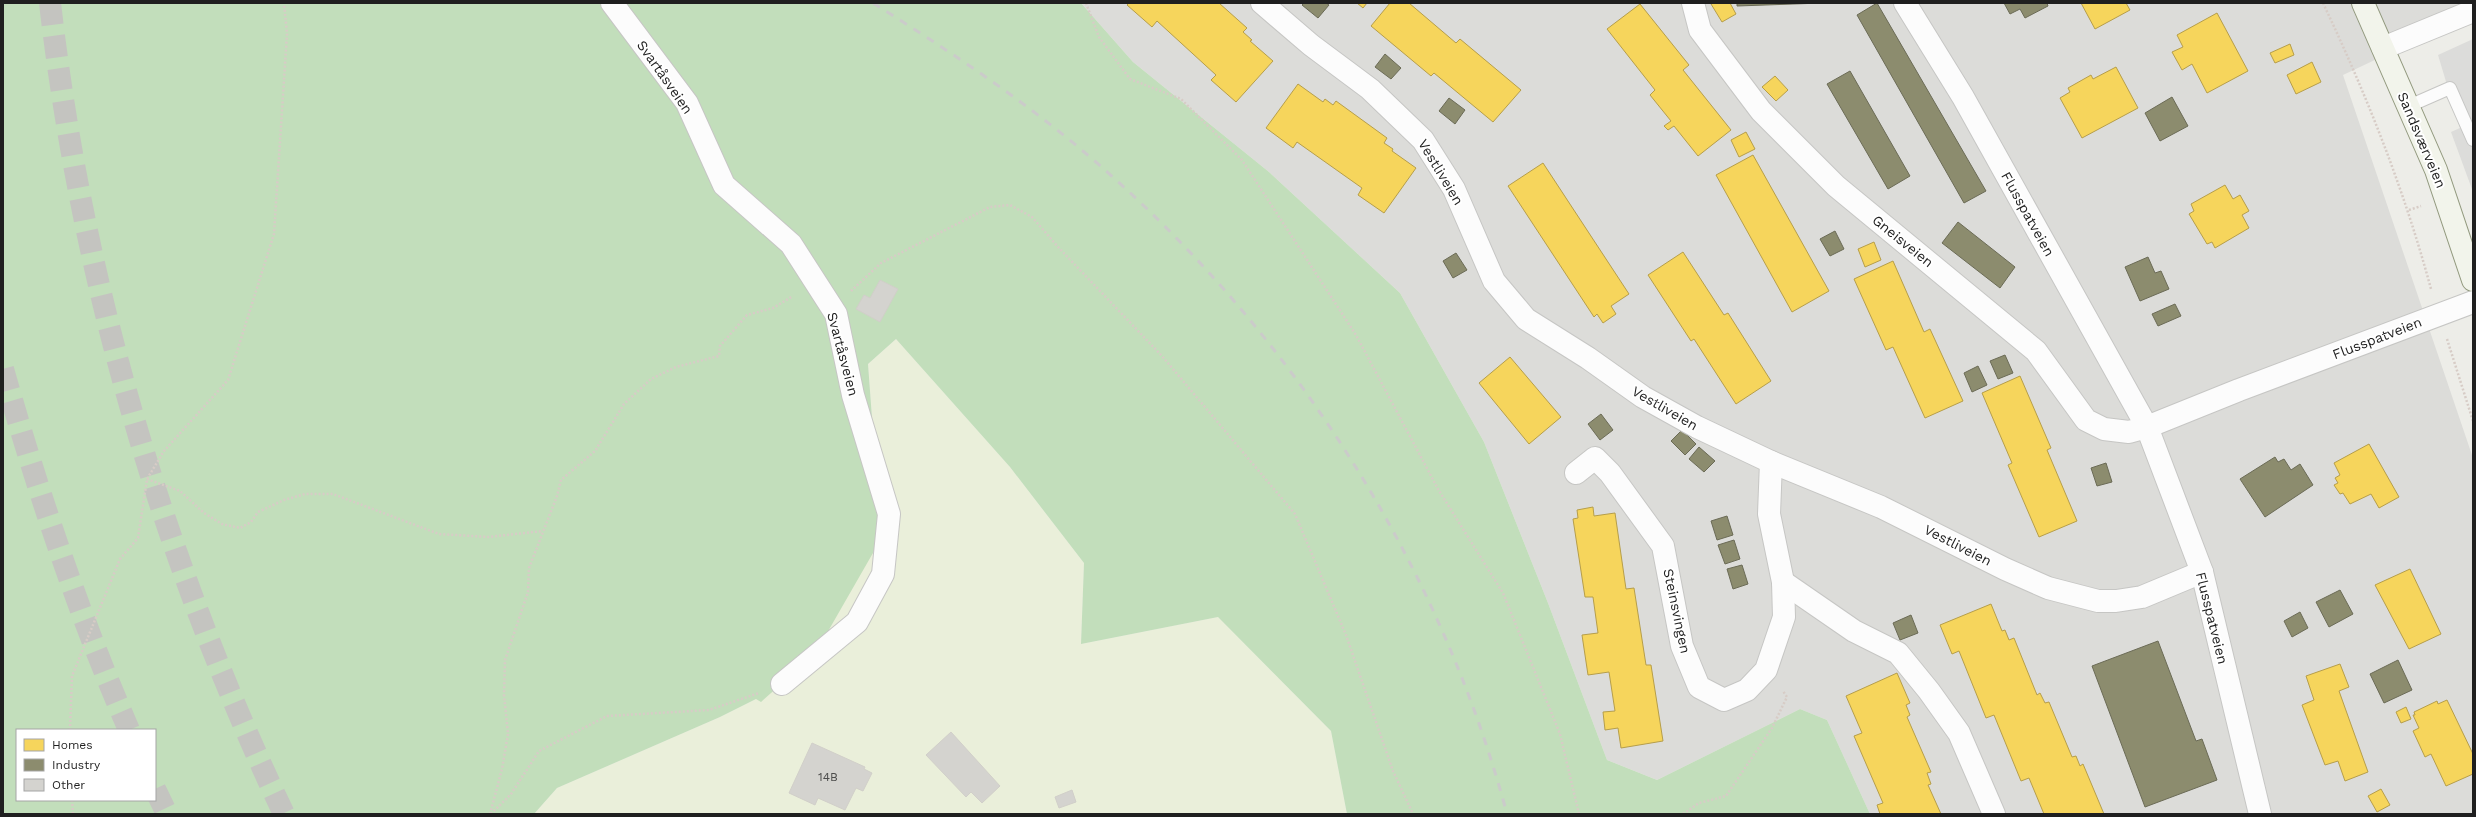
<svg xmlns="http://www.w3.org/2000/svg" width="2476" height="817" font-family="'Work Sans',sans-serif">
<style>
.residential{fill:#dcdcd9}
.farmland{fill:#eaefda}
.forest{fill:#c2debb;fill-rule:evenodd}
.parking{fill:#dcdcda}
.homes{fill:#f6d55c;stroke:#b69e4a}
.industry{fill:#8c8c6e;stroke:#6b6b56}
.building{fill:#d4d3cf;stroke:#d1cfc9}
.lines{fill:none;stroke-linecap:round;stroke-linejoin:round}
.highway-tunnel{stroke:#c4c4c0;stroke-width:22;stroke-dasharray:22 11;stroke-linecap:butt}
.lane-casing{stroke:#c6c6c4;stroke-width:14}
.street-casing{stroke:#c6c6c4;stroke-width:24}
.secondary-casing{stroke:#92997e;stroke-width:24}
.path{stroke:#d7ccc6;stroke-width:2.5;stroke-dasharray:2 2;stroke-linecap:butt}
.lane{stroke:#fcfcfc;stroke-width:12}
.street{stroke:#fcfcfc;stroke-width:22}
.secondary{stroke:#f2f4eb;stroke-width:22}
.rail{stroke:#cbcbca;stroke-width:3;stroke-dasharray:8 8;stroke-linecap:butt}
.labels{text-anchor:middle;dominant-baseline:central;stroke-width:4;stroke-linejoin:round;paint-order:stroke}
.number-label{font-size:12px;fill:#4c4c4b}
.street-label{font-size:14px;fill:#1f1f1f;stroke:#fff}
</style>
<rect width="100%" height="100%" fill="#edede8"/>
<path class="residential" d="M1081 3H2473V23L2398 49 2343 75 2473 458V814H1870L1827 720 1800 709 1657 780 1607 760 1548 603 1484 442 1400 293 1269 172 1133 62Z"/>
<path class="farmland" d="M896 339 1010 467 1084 563 1081 644 1218 617 1331 731 1347 814H534L557 788 720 717 756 699 881 539 868 364Z"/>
<path class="forest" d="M3 3H1081L1133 62 1269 172 1400 293 1484 442 1548 603 1607 760 1657 780 1800 709 1827 720 1870 814H1347L1331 731 1218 617 1081 644 1084 563 1010 467 896 339 868 364 881 539 815 654 761 702 756 699 720 717 557 788 534 814H3ZM17 730H155V800H17Z"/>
<path class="parking" d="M2473 39V192L2451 132 2460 128 2438 55Z"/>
<g class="homes">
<path d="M1129 3H1219L1247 28 1243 32 1252 40 1250 41 1273 61 1236 102 1211 80 1216 75 1157 21 1152 27 1127 5Z"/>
<path d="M1357 3H1367L1363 8Z"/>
<path d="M1390 3H1409L1456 43 1460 39 1521 90 1493 122 1434 73 1431 76 1371 26Z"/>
<path d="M1714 3H1730L1736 14 1722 22 1711 4Z"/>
<path d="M2081 3H2126L2130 10 2095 29Z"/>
<path d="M1640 4 1689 65 1683 70 1731 130 1698 156 1674 126 1668 130 1664 126 1671 121 1650 95 1655 90 1607 29Z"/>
<path d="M2217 13 2248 71 2207 93 2192 64 2182 70 2172 52 2183 47 2177 35Z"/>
<path d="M2290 44 2294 55 2275 63 2270 53Z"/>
<path d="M2312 62 2321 82 2296 94 2287 75Z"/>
<path d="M2116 67 2138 108 2082 138 2060 98 2070 92 2068 88 2091 75 2093 79Z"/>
<path d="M1775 76 1788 90 1776 101 1762 87Z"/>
<path d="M1298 84 1323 102 1325 99 1333 105 1336 101 1387 138 1384 143 1393 149 1392 151 1416 168 1384 213 1358 195 1362 188 1297 142 1293 148 1266 128Z"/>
<path d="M1746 132 1755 149 1739 157 1731 140Z"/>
<path d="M1753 155 1829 291 1792 312 1716 175Z"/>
<path d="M1543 163 1629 294 1611 306 1616 314 1603 323 1597 314 1594 317 1508 186Z"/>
<path d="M2225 185 2233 199 2240 195 2249 211 2242 215 2249 228 2215 248 2212 242 2207 244 2189 214 2194 211 2191 204Z"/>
<path d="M1874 242 1881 260 1865 267 1858 249Z"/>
<path d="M1683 252 1724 315 1728 313 1771 381 1736 404 1694 339 1691 341 1648 275Z"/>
<path d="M1893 261 1924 332 1930 329 1963 401 1925 418 1893 347 1886 350 1854 279Z"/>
<path d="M1510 357 1561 417 1529 444 1479 383Z"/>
<path d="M2020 376 2051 448 2047 450 2077 521 2039 537 2008 465 2012 463 1982 393Z"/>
<path d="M2369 444 2399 497 2379 508 2371 494 2350 504 2343 493 2340 494 2334 485 2338 483 2335 478 2340 475 2334 463Z"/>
<path d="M1593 507 1594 516 1615 513 1626 589 1634 588 1646 665H1651L1663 741 1621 748 1618 728 1605 730 1603 712 1615 711 1609 672 1588 675 1582 635 1598 633 1593 597H1585L1573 519 1578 518 1577 510Z"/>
<path d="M2410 569 2441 634 2409 649 2375 585Z"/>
<path d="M1991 604 2002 631 2005 630 2009 640 2014 638 2037 695 2040 693 2045 703 2049 702 2072 757 2076 756 2080 766 2083 764 2104 814H2044L2029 778 2021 781 1994 715 1986 718 1959 651 1952 654 1940 625Z"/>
<path d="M2340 664 2349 687 2339 691 2368 772 2345 781 2338 761 2325 765 2302 705 2314 700 2306 676Z"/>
<path d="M1897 673 1910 703 1906 705 1910 715 1907 717 1931 772 1927 773 1931 784 1928 785 1941 814H1880L1877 805 1883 803 1854 736 1862 733 1846 696Z"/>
<path d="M2447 700 2473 754V774L2446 786 2431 754 2425 757 2413 731 2419 728 2413 715H2415L2414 712 2437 701 2438 704Z"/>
<path d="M2406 707 2411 719 2401 723 2396 712Z"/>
<path d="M2381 789 2390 805 2377 812 2368 796Z"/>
</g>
<g class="industry">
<path d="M1304 3H1326L1329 5 1318 18 1302 5Z"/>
<path d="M1737 3H1822L1737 6Z"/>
<path d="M1877 3 1986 191 1964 203 1857 15Z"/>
<path d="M2004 3H2047L2048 6 2025 18 2020 9 2010 14Z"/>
<path d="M1385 54 1401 68 1391 79 1375 67Z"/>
<path d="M1850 71 1910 176 1888 189 1827 84Z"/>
<path d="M2172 97 2188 126 2160 141 2145 113Z"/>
<path d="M1449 98 1465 110 1455 124 1439 111Z"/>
<path d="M1958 222 2015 267 2000 288 1942 243Z"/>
<path d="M1835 231 1844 249 1830 256 1820 239Z"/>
<path d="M1456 253 1467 270 1453 278 1443 261Z"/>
<path d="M2148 257 2155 273 2161 271 2169 289 2140 301 2125 267Z"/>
<path d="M2175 304 2181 316 2158 326 2152 314Z"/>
<path d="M2005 355 2013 373 1998 379 1990 361Z"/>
<path d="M1978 366 1987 385 1972 392 1964 373Z"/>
<path d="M1601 414 1613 430 1600 440 1588 424Z"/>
<path d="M1682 430 1696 444 1685 455 1671 441Z"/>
<path d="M1699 447 1715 461 1704 472 1689 459Z"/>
<path d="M2275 457 2278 462 2284 459 2291 470 2300 464 2313 485 2265 517 2240 479Z"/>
<path d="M2106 463 2112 482 2097 486 2091 468Z"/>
<path d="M1727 516 1733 535 1717 540 1711 521Z"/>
<path d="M1734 540 1740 559 1725 564 1718 545Z"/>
<path d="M1742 565 1748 584 1733 589 1727 569Z"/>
<path d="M2340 590 2353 614 2329 627 2316 602Z"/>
<path d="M2300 612 2308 628 2292 637 2284 621Z"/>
<path d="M1911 615 1918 633 1900 640 1893 623Z"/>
<path d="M2158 641 2196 741 2202 739 2217 780 2145 807 2092 666Z"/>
<path d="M2398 660 2412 690 2384 703 2370 674Z"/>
</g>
<g class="building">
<path d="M880 280 898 289 880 322 856 309 864 295 870 298Z"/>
<path d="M951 732 1000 786 982 803 971 792 966 797 926 755Z"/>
<path d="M812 743 865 767 864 769 872 773 863 791 856 788 845 810 818 798 815 805 789 793Z"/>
<path d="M1072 790 1076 802 1059 808 1055 797Z"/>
</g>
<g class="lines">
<g class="highway-tunnel">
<path d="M50 3C82 282 163 560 284 814"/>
<path d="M3 369C38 492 78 613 129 730"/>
<path d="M155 789 167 814"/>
</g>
<g class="lane-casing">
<path id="lane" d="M2409 106 2450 88 2473 140"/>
</g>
<g class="street-casing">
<g id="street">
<path d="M612 3 687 103 724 185 791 244 836 314 853 395 889 514 883 574 857 622 782 684"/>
<path d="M1262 3 1311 45 1370 89 1423 140 1454 189 1494 281 1526 319 1588 358 1643 397 1697 427 1771 462 1881 507 2005 569 2048 588 2098 601H2116L2142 597 2202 572"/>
<path d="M1693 3 1700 30 1761 111 1836 186 2036 351 2086 420 2104 429 2129 432 2147 427 2239 390 2473 302"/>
<path d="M1905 3 1963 97 2147 427 2202 572 2260 814"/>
<path d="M2383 48 2473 11"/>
<path d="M1576 473 1595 458 1610 473 1663 546 1682 646 1699 687 1724 700 1747 690 1766 670 1784 617 1783 582 1769 514 1771 462"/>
<path d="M1783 582 1854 631 1898 653 1929 691 1959 733 1994 814"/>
</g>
</g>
<g class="secondary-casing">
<path id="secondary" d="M2363 3 2436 170 2473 280"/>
</g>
<g class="path">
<path d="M1086 3 1099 37 1130 79 1181 99 1242 160 1356 335 1438 489 1503 593 1560 734 1579 814"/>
<path d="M2323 3C2367 96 2404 189 2431 289"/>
<path d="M2409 210 2421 206"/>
<path d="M851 291 881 263 990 207 1010 205 1032 217 1059 248 1162 356 1295 514 1346 635 1393 771 1413 814"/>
<path d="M2447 339 2473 421"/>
<path d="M147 479 180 491 204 513 222 524 240 528 251 522 258 512 284 500 305 494H333L439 534 488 537 543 531"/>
<path d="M70 730 72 676 120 559 138 538 147 479 164 451 228 380 274 234 287 34 284 3"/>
<path d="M72 800 73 814"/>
<path d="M490 814 502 769 508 734 504 695 505 660 528 592 529 568 557 496 561 480 595 451 624 404 651 379 676 367 719 356 720 346 747 315 773 308 793 296"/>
<path d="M491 814 511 794 539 751 607 716 709 710 759 693"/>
<path d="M1683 814 1699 803 1726 796 1772 728 1787 697 1783 691"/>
</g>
<use href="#lane" class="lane"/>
<use href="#street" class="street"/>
<use href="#secondary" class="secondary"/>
<path class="rail" d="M873 3C943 47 1013 93 1077 146 1283 318 1437 554 1507 814"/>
</g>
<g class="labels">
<g class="number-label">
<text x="828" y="777">14B</text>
</g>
<g class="street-label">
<text transform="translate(665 77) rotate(55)">Svartåsveien</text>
<text transform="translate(2422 140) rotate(67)">Sandsværveien</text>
<text transform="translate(1441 172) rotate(59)">Vestliveien</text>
<text transform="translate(2028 214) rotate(61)">Flusspatveien</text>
<text transform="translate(1903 241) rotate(39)">Gneisveien</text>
<text transform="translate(2377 338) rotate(-21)">Flusspatveien</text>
<text transform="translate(843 354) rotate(75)">Svartåsveien</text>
<text transform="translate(1665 408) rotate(30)">Vestliveien</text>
<text transform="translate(1958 545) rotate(27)">Vestliveien</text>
<text transform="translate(1677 611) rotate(78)">Steinsvingen</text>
<text transform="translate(2212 618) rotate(76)">Flusspatveien</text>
</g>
</g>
<rect width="2476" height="817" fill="none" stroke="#1f1f1f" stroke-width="8"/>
<rect x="16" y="729" width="140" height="72" fill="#ffffff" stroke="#a5a5a5"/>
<rect x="24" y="739" width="20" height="12" fill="#f6d55c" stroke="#a5a5a5"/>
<text x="52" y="749" font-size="12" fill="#1f1f1f">Homes</text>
<rect x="24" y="759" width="20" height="12" fill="#8c8c6e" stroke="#a5a5a5"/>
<text x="52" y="769" font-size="12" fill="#1f1f1f">Industry</text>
<rect x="24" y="779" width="20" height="12" fill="#d4d3cf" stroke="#a5a5a5"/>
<text x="52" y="789" font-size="12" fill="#1f1f1f">Other</text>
</svg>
